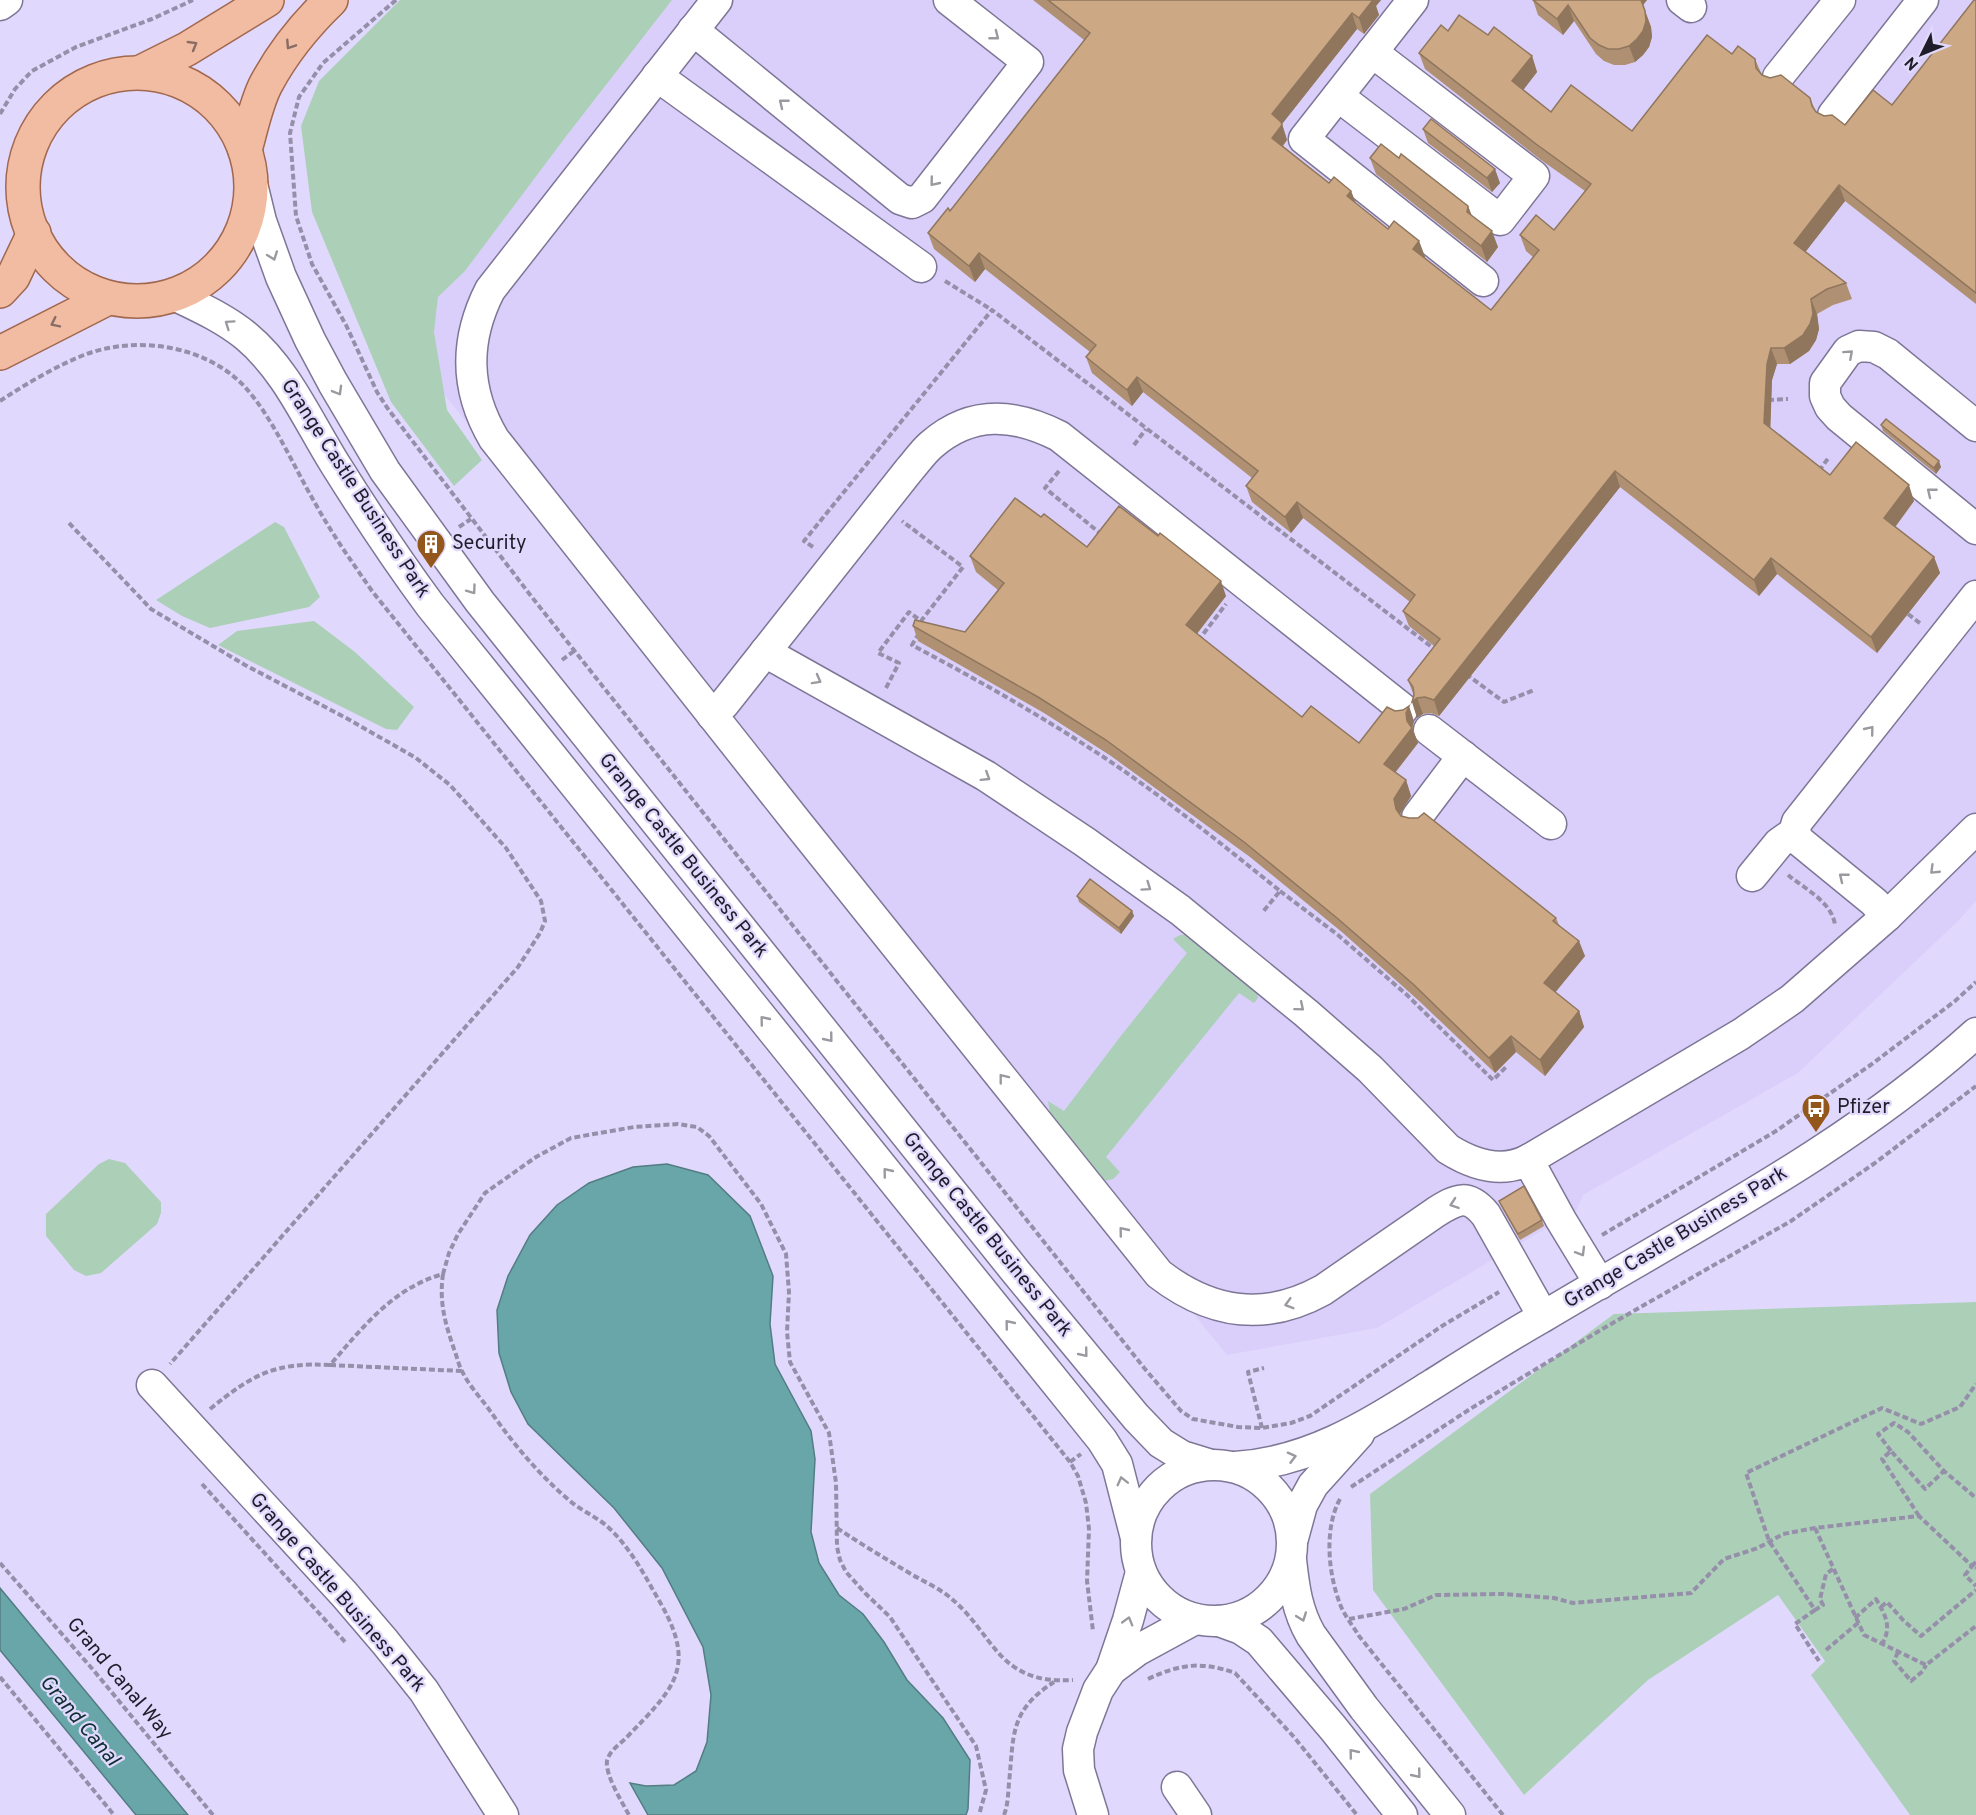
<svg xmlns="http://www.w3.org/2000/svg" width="1976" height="1815" font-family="Overpass,sans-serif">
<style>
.built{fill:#dacffa}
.green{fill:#accfb8}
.water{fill:#69a6a9;stroke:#537d83;stroke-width:1.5}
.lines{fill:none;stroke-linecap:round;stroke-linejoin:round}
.minor-casing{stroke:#7e7696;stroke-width:33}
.major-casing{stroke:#a2684f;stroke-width:36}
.path{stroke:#968faa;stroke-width:4;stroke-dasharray:6 3;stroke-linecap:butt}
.minor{stroke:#fff;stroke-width:30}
.major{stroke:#f1bca1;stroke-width:33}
.wall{fill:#af9072}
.shaded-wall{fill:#8f765d}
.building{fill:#cca885;stroke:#8f765d;stroke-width:1.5}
.oneway{stroke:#9b999f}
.oneway2{stroke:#886c66}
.labels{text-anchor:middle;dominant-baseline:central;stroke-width:4.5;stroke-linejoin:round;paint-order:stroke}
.street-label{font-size:20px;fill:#201d2a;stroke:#e1d9fd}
.poi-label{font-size:20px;fill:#201d2a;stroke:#e1d9fd;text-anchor:start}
.water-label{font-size:21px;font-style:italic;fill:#0e2e30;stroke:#e1d9fd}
</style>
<rect width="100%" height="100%" fill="#e1d9fd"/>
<path class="built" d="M672 0H1976V901L1959 920 1798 1073 1583 1195 1577 1210 1377 1328 1227 1355 442 392 434 332 438 297 465 271 564 139Z"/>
<g class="green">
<path d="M400 0H672L564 139 465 271 438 297 434 332 447 410 482 460 454 486 391 402 312 212 301 126 319 81Z"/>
<path d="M275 522 284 527 320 597 309 607 210 628 182 616 156 600Z"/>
<path d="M314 621 355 652 414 707 397 730 386 729 218 645 237 631Z"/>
<path d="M1180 935H1187L1257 992 1258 998 1254 1003 1239 993 1106 1157 1120 1172 1113 1179 1104 1181 1050 1113 1048 1101 1064 1111 1120 1037 1187 953 1173 939Z"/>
<path d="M109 1159 125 1163 161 1202V1213L157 1224 101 1273 86 1276 74 1270 46 1236V1214L99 1164Z"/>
<path d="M1976 1302V1815H1910L1811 1675 1825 1661 1778 1595 1648 1680 1524 1795 1373 1590 1370 1494 1614 1314Z"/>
</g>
<g class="water">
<path d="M667 1164 708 1175 750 1216 773 1276 770 1324 775 1364 811 1431 815 1459 811 1532 819 1563 839 1595 863 1614 884 1642 907 1680 943 1718 970 1760 968 1809 966 1815H648L630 1783 646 1786 674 1785 696 1771 707 1742 711 1695 703 1647 662 1568 614 1508 528 1424 511 1392 499 1353 497 1310 508 1276 530 1235 557 1205 589 1183 633 1167Z"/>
<path d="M0 1588 188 1815H136L0 1650Z"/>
</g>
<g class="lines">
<g class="minor-casing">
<g id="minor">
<path d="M717 0 490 290C464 341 465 390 494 439L796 821 1159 1274C1211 1314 1265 1322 1323 1290L1436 1212C1457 1199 1468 1193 1486 1215L1543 1316"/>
<path d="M1413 0 1304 139 1483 281"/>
<path d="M1682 0 1691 7"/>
<path d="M0 5 7 0"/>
<path d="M693 30 900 199 912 203 922 198 1028 62 949 0"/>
<path d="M657 76 921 267"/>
<path d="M1778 77 1840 0"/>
<path d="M1338 96 1500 220 1534 176 1372 52"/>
<path d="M1833 115 1923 0"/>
<path d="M251 180 261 221 281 277 310 340 333 383 385 471 480 602 1016 1272 1136 1417 1161 1443 1182 1456 1208 1464"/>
<path d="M174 295C199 307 224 318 246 336 286 369 308 421 335 464 365 512 396 559 430 605L1102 1440 1117 1464 1136 1538"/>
<path d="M1976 426 1888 354 1874 347 1859 346 1848 351 1825 383V396L1830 407 1839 417 1976 529"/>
<path d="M765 652 986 776 1085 842 1180 910 1306 1013 1370 1069 1448 1149C1472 1164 1501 1174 1528 1160L1561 1220 1600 1284"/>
<path d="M712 715 724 704 909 470C916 462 923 452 931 445 971 410 1014 413 1059 436L1403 709"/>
<path d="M1429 730 1551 824"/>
<path d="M1417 817 1463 756"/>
<path d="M1752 876 1779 843 1795 832"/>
<path d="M1887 916 1874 902 1797 839 1795 829 1797 822 1976 596"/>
<path d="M1528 1160 1741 1034 1792 999 1887 916 1976 829"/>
<path d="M152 1385 344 1594 385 1642 424 1691 503 1815"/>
<circle cx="1214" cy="1543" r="78"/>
<path d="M1235 1467C1312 1462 1369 1424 1433 1384 1468 1362 1504 1339 1541 1318 1689 1229 1847 1150 1976 1033"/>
<path d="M1293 1538 1302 1505 1313 1485 1359 1434"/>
<path d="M1291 1560C1294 1587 1297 1611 1311 1635L1364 1708 1450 1815"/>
<path d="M1219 1621 1241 1629 1259 1641 1333 1728 1402 1815"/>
<path d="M1111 1670 1138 1650 1195 1619"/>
<path d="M1177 1787 1196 1815"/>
<path d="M1093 1815 1079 1770 1078 1749 1082 1732 1098 1690 1111 1670 1128 1620 1141 1572"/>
</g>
</g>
<g class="major-casing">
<g id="major">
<path d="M141 72 187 49 267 0"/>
<circle cx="137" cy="187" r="114"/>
<path d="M245 150C251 129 256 103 266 84 283 52 305 25 331 0"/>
<path d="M0 291 13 277 34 233"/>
<path d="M0 353 108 298"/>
</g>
</g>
<g class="path">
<path d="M396 0 323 63 299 97 290 133 296 216 312 264 346 325 377 392 388 409 531 596 1145 1369 1181 1411 1193 1419 1238 1427 1262 1428 1291 1423 1310 1416 1442 1326 1499 1292"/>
<path d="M0 114 15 89 32 71 76 47 152 19 193 0"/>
<path d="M945 281 992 310"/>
<path d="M1768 400 1788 399"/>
<path d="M0 401C26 384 54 367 84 355 136 335 205 345 244 386 272 416 294 467 315 503 332 534 352 562 372 591L1070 1462 1078 1476 1086 1503 1089 1529 1087 1581 1093 1631"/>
<path d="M1134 445 1146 429"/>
<path d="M1059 471 1045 488 1101 534"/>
<path d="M1819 471 1829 457"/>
<path d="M69 523 151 609 245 665 348 719 416 758 450 785 506 848 541 901 545 921 540 933 518 967 170 1364"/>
<path d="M459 527 471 519"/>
<path d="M813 547 804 541 992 310 1437 651"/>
<path d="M1908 614 1921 624"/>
<path d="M919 633 912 645C978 680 1043 717 1105 758 1166 799 1223 845 1280 891L1262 913"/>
<path d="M1198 641 1226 604"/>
<path d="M562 660 574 651"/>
<path d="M1466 674 1504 702 1534 690"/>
<path d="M886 688 899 663 878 653 909 612 921 621 963 567 902 521"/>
<path d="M1788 875C1805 889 1832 902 1835 925"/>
<path d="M1280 891 1338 935 1407 995 1493 1080 1506 1067"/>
<path d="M1602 1235 1776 1131 1872 1064 1955 1001 1976 982"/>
<path d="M443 1274C439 1302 445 1323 454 1349 457 1356 458 1364 462 1371 468 1384 479 1396 488 1408 512 1442 537 1473 569 1500 581 1511 598 1517 610 1529 632 1550 646 1578 661 1604 698 1669 672 1690 627 1737 620 1744 609 1751 607 1761 605 1775 622 1802 629 1815"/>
<path d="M330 1365 462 1371"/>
<path d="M210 1409C252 1375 274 1362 330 1365 363 1327 393 1288 443 1274L449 1253 458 1234 485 1193 536 1157 571 1138 634 1127 678 1124 697 1127 709 1136 761 1204 786 1254 789 1292 787 1332 790 1362 829 1433 836 1483 837 1547 840 1560 846 1572 865 1593 890 1617 976 1746 986 1790 979 1815"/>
<path d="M1262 1428 1248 1372 1264 1368"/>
<path d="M1891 1451 1878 1434 1894 1423 1908 1432 1944 1471 1976 1498"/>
<path d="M1070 1462 1081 1454"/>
<path d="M202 1484 346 1643"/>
<path d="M1351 1487 1470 1409 1604 1328 1791 1221 1875 1163 1976 1086"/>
<path d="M1340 1499C1324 1528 1328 1573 1340 1604 1344 1615 1353 1626 1359 1636L1503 1815"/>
<path d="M1919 1516 1882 1459 1891 1451 1925 1489 1944 1471"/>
<path d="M837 1528C861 1544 886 1559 911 1574 923 1581 936 1587 947 1595 995 1632 995 1685 1073 1680"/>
<path d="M1815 1528 1864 1635 1926 1665 1976 1626"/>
<path d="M1976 1562 1972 1566 1976 1568"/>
<path d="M0 1563 95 1672 213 1815"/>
<path d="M1833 1569 1826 1574 1820 1599 1823 1605 1815 1610 1769 1541 1746 1473 1882 1408 1921 1424 1960 1407 1976 1384"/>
<path d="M1881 1607 1887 1602 1903 1620 1921 1636 1976 1590"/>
<path d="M1815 1610 1795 1624 1819 1661"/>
<path d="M1855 1618 1876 1599C1886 1616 1892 1627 1882 1644"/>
<path d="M1349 1619 1404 1609 1436 1595 1503 1594 1554 1598 1573 1603 1691 1593 1724 1559 1758 1548 1783 1534 1815 1528 1919 1516 1972 1566 1965 1575 1976 1586"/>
<path d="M1826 1650 1858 1623"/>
<path d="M1898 1652 1894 1661 1911 1681 1923 1671 1926 1665"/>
<path d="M0 1677 114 1815"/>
<path d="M1148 1679C1180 1664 1201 1661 1235 1673L1294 1737 1357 1815"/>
<path d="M1004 1815C1008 1805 1008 1794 1009 1783 1014 1735 1009 1711 1054 1682"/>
</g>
<use href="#minor" class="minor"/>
<use href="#major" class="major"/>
</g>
<g class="wall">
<path d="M1033 0H1381L1376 6 1379 15 1364 34 1357 29 1282 124 1287 140 1283 146 1329 183 1351 191 1356 204 1388 229 1419 241 1425 257 1424 258 1491 310 1533 257 1526 251 1520 235 1554 230 1585 191 1541 160 1425 69 1419 53 1448 31 1488 35 1532 56 1537 72 1523 90 1551 112 1632 131 1732 54 1755 59 1762 75 1810 98 1816 112 1845 125 1892 105 1976 0V304L1845 201 1805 252 1846 283 1852 299 1833 305 1817 314 1819 329 1816 340 1809 351 1790 364H1777L1772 380 1770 428 1830 475 1914 501 1895 527 1934 557 1940 573 1877 653 1777 574 1759 596 1620 487 1439 716 1431 713 1423 714 1417 718 1414 696 1408 680 1434 646 1409 626 1403 611 1410 602 1303 518 1291 533 1252 502 1246 486 1252 478 1143 392 1132 406 1092 373 1086 357 1090 352 985 269 975 282 934 249 928 233 950 211 1084 40Z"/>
<path d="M1533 0H1647L1643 5 1651 27 1652 37 1649 47 1643 55 1635 62 1625 65H1614L1604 61 1596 54 1574 21 1563 35 1538 15Z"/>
<path d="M1423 129 1500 183 1492 192 1428 143Z"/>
<path d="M1370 158H1399L1468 206 1472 216 1498 247 1487 262 1376 174Z"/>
<path d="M1881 425 1941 467 1936 474 1883 431Z"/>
<path d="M1041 517 1087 547 1226 596 1197 634 1302 717 1359 743 1414 721 1412 727 1418 743 1395 773 1406 780 1411 796 1400 814 1556 918 1559 925 1585 956 1555 992 1579 1011 1584 1027 1545 1076 1516 1052 1495 1073 1418 1000 1343 933 1250 857 1111 756 1044 713 918 641 913 626 965 632 998 590 976 572 970 556Z"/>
<path d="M1077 896 1132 911 1134 916 1121 934 1079 902Z"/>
<path d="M1499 1201 1542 1220 1544 1226 1520 1240 1501 1206Z"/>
</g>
<g class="shaded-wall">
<path d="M1369 0H1381L1376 6 1379 15 1364 34 1359 18Z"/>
<path d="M1641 0H1647L1643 5Z"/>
<path d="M1568 5 1574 21 1563 35 1557 19Z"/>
<path d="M1645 11 1651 27 1652 37 1649 47 1643 55 1635 62 1629 46Z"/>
<path d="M1352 13 1357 29 1282 124 1287 140 1277 153 1272 138V114Z"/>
<path d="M1532 56 1537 72 1518 97 1512 81Z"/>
<path d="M1495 169 1500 183 1492 192 1487 178Z"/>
<path d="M1839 185 1845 201 1800 259 1794 243Z"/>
<path d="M1351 191 1357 206 1347 196Z"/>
<path d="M1468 206 1474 222 1467 212Z"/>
<path d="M1492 231 1498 247 1487 262 1481 246Z"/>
<path d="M1419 241 1425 257 1419 265 1413 249Z"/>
<path d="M979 253 985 269 975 282 969 266Z"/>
<path d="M1811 299 1817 314 1819 329 1816 340 1809 351 1790 364 1784 348Z"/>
<path d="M1771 348 1777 364 1772 380 1770 439 1764 423 1767 364Z"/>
<path d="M1137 377 1143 392 1132 406 1127 390Z"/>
<path d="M1939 461 1941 467 1936 474 1934 468Z"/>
<path d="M1615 471 1620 487 1439 716 1434 700Z"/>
<path d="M1909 485 1914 501 1890 534 1884 518Z"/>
<path d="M1297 502 1303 518 1291 533 1285 517Z"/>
<path d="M1934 557 1940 573 1877 653 1871 637Z"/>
<path d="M1771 558 1777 574 1759 596 1754 580Z"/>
<path d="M1221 581 1226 596 1191 641 1186 625Z"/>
<path d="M1417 698 1423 714 1417 718 1412 702Z"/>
<path d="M1409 706 1414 721 1412 729V728L1418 743 1390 779 1384 764 1407 721 1406 713Z"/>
<path d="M1406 780 1411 796 1400 814 1396 809 1394 799Z"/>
<path d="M1132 911 1134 916 1121 934 1119 928Z"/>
<path d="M1579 941 1585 956 1550 999 1544 983Z"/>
<path d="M1579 1011 1584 1027 1545 1076 1540 1060Z"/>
<path d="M1511 1036 1516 1052 1495 1073 1489 1058Z"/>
</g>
<g class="building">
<path d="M1048 0H1373L1359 18 1352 13 1272 114 1281 122 1282 125 1272 138 1329 183 1334 177 1351 191 1347 196 1388 229 1394 221 1419 241 1413 249 1491 310 1539 250 1520 235 1536 215 1554 230 1591 184 1536 144 1419 53 1441 25 1448 31 1459 15 1488 35 1494 27 1532 56 1512 81 1551 112 1571 85 1632 131 1707 35 1732 54 1738 46 1755 59 1756 68 1762 75 1770 78 1781 75 1810 98 1812 106 1816 112 1824 116 1832 115 1845 125 1873 90 1892 105 1974 0H1976V293L1839 185 1794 243 1846 283 1827 289 1811 299 1813 314 1810 324 1803 335 1784 348H1771L1767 364 1764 423 1830 475 1856 442 1909 485 1884 518 1934 557 1871 637 1771 558 1754 580 1615 471 1434 700 1425 697 1417 698 1412 702 1414 695 1413 687 1408 680 1440 639 1403 611 1415 595 1297 502 1285 517 1246 486 1258 471 1137 377 1127 390 1086 357 1096 345 979 253 969 266 928 233 948 208 950 211 1090 33Z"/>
<path d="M1533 0H1641L1645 11 1646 21 1643 31 1637 39 1629 46 1619 49H1608L1599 45 1590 38 1568 5 1557 19Z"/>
<path d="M1431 119 1495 169 1487 178 1423 129Z"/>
<path d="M1381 144 1399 158 1401 154 1468 206 1467 212 1492 231 1481 246 1370 158Z"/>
<path d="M1886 419 1939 461 1934 468 1881 425Z"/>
<path d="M1015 498 1041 517 1044 514 1087 547 1119 506 1158 536 1160 533 1221 581 1186 625 1302 717 1311 706 1359 743 1387 707 1395 711 1403 710 1409 706 1406 713 1407 721 1412 728 1384 764 1406 780 1394 799 1396 809 1401 816 1409 818H1418L1424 813 1556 918 1553 921 1579 941 1544 983 1579 1011 1540 1060 1511 1036 1489 1058 1413 984 1337 918 1244 842 1106 740 1038 697 913 626 915 620 965 632 1004 583 970 556Z"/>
<path d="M1090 879 1132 911 1119 928 1077 896Z"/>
<path d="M1524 1186 1542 1220 1518 1234 1499 1201Z"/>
</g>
<defs><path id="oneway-chevron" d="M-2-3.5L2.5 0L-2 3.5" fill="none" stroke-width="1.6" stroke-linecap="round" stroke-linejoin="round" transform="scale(1.5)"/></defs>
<g class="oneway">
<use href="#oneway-chevron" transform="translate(995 36) rotate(38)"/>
<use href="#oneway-chevron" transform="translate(783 103) rotate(-141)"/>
<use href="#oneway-chevron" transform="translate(934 182) rotate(129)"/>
<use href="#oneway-chevron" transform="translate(273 256) rotate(70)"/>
<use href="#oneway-chevron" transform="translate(229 324) rotate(-145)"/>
<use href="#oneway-chevron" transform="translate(1849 354) rotate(-42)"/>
<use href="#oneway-chevron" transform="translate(338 391) rotate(60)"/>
<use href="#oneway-chevron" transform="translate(1931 492) rotate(-141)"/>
<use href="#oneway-chevron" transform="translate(472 590) rotate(54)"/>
<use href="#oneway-chevron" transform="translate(817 680) rotate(29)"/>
<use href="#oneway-chevron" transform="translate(1870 730) rotate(-51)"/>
<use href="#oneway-chevron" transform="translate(986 777) rotate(32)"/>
<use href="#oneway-chevron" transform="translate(1934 870) rotate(136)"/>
<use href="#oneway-chevron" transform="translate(1843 877) rotate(-141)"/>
<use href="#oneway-chevron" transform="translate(1147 887) rotate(35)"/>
<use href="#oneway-chevron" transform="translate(1300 1007) rotate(40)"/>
<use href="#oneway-chevron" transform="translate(764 1020) rotate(-129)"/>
<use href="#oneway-chevron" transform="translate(829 1038) rotate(51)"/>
<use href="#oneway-chevron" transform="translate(1003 1078) rotate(-128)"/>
<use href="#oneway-chevron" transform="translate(887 1172) rotate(-129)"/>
<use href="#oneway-chevron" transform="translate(1454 1204) rotate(161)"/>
<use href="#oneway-chevron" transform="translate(1123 1231) rotate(-129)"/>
<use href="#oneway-chevron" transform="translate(1581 1252) rotate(59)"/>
<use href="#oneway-chevron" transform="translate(1289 1304) rotate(164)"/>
<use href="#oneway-chevron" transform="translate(1009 1324) rotate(-129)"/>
<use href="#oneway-chevron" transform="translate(1084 1353) rotate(51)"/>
<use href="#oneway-chevron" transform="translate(1292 1457) rotate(-15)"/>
<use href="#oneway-chevron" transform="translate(1122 1481) rotate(-104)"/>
<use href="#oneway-chevron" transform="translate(1302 1617) rotate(70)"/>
<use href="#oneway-chevron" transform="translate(1128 1621) rotate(-74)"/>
<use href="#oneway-chevron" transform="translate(1353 1753) rotate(-129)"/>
<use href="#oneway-chevron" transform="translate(1417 1774) rotate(51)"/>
</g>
<g class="oneway2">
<use href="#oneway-chevron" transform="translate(193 45) rotate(-30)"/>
<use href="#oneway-chevron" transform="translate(290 45) rotate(123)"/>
<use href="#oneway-chevron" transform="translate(55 323) rotate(154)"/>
</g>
<defs>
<g id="building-pin" transform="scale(1.5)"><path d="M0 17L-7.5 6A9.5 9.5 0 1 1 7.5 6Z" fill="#94571b" stroke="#e1d9fd"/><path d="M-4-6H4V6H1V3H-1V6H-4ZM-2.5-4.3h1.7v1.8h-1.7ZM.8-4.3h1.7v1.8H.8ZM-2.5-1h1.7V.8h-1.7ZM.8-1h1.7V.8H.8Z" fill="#fff"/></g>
<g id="bus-pin" transform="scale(1.5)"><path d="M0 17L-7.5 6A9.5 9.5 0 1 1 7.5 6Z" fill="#94571b" stroke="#e1d9fd"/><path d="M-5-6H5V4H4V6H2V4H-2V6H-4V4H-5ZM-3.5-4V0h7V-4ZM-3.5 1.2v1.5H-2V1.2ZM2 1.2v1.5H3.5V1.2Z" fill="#fff"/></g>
</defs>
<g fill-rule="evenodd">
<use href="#building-pin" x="431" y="544"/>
<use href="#bus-pin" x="1816" y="1108"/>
</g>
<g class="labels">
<g class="street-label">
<text transform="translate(355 489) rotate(57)">Grange Castle Business Park</text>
<text transform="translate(683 856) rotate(51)">Grange Castle Business Park</text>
<text transform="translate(987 1235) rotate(51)">Grange Castle Business Park</text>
<text transform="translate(1676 1238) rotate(-31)">Grange Castle Business Park</text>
<text transform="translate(337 1593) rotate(49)">Grange Castle Business Park</text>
<text transform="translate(119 1679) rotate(50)">Grand Canal Way</text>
</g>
<g class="poi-label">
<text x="452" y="544">Security</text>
<text x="1837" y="1108">Pfizer</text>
</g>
<g class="water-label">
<text transform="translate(79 1721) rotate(50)">Grand Canal</text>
</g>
</g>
<g transform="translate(1922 54) rotate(227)" stroke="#e1d9fd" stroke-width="4.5" paint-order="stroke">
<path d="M0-4.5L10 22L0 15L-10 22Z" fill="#201d2a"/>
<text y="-9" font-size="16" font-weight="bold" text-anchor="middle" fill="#201d2a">N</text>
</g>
</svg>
